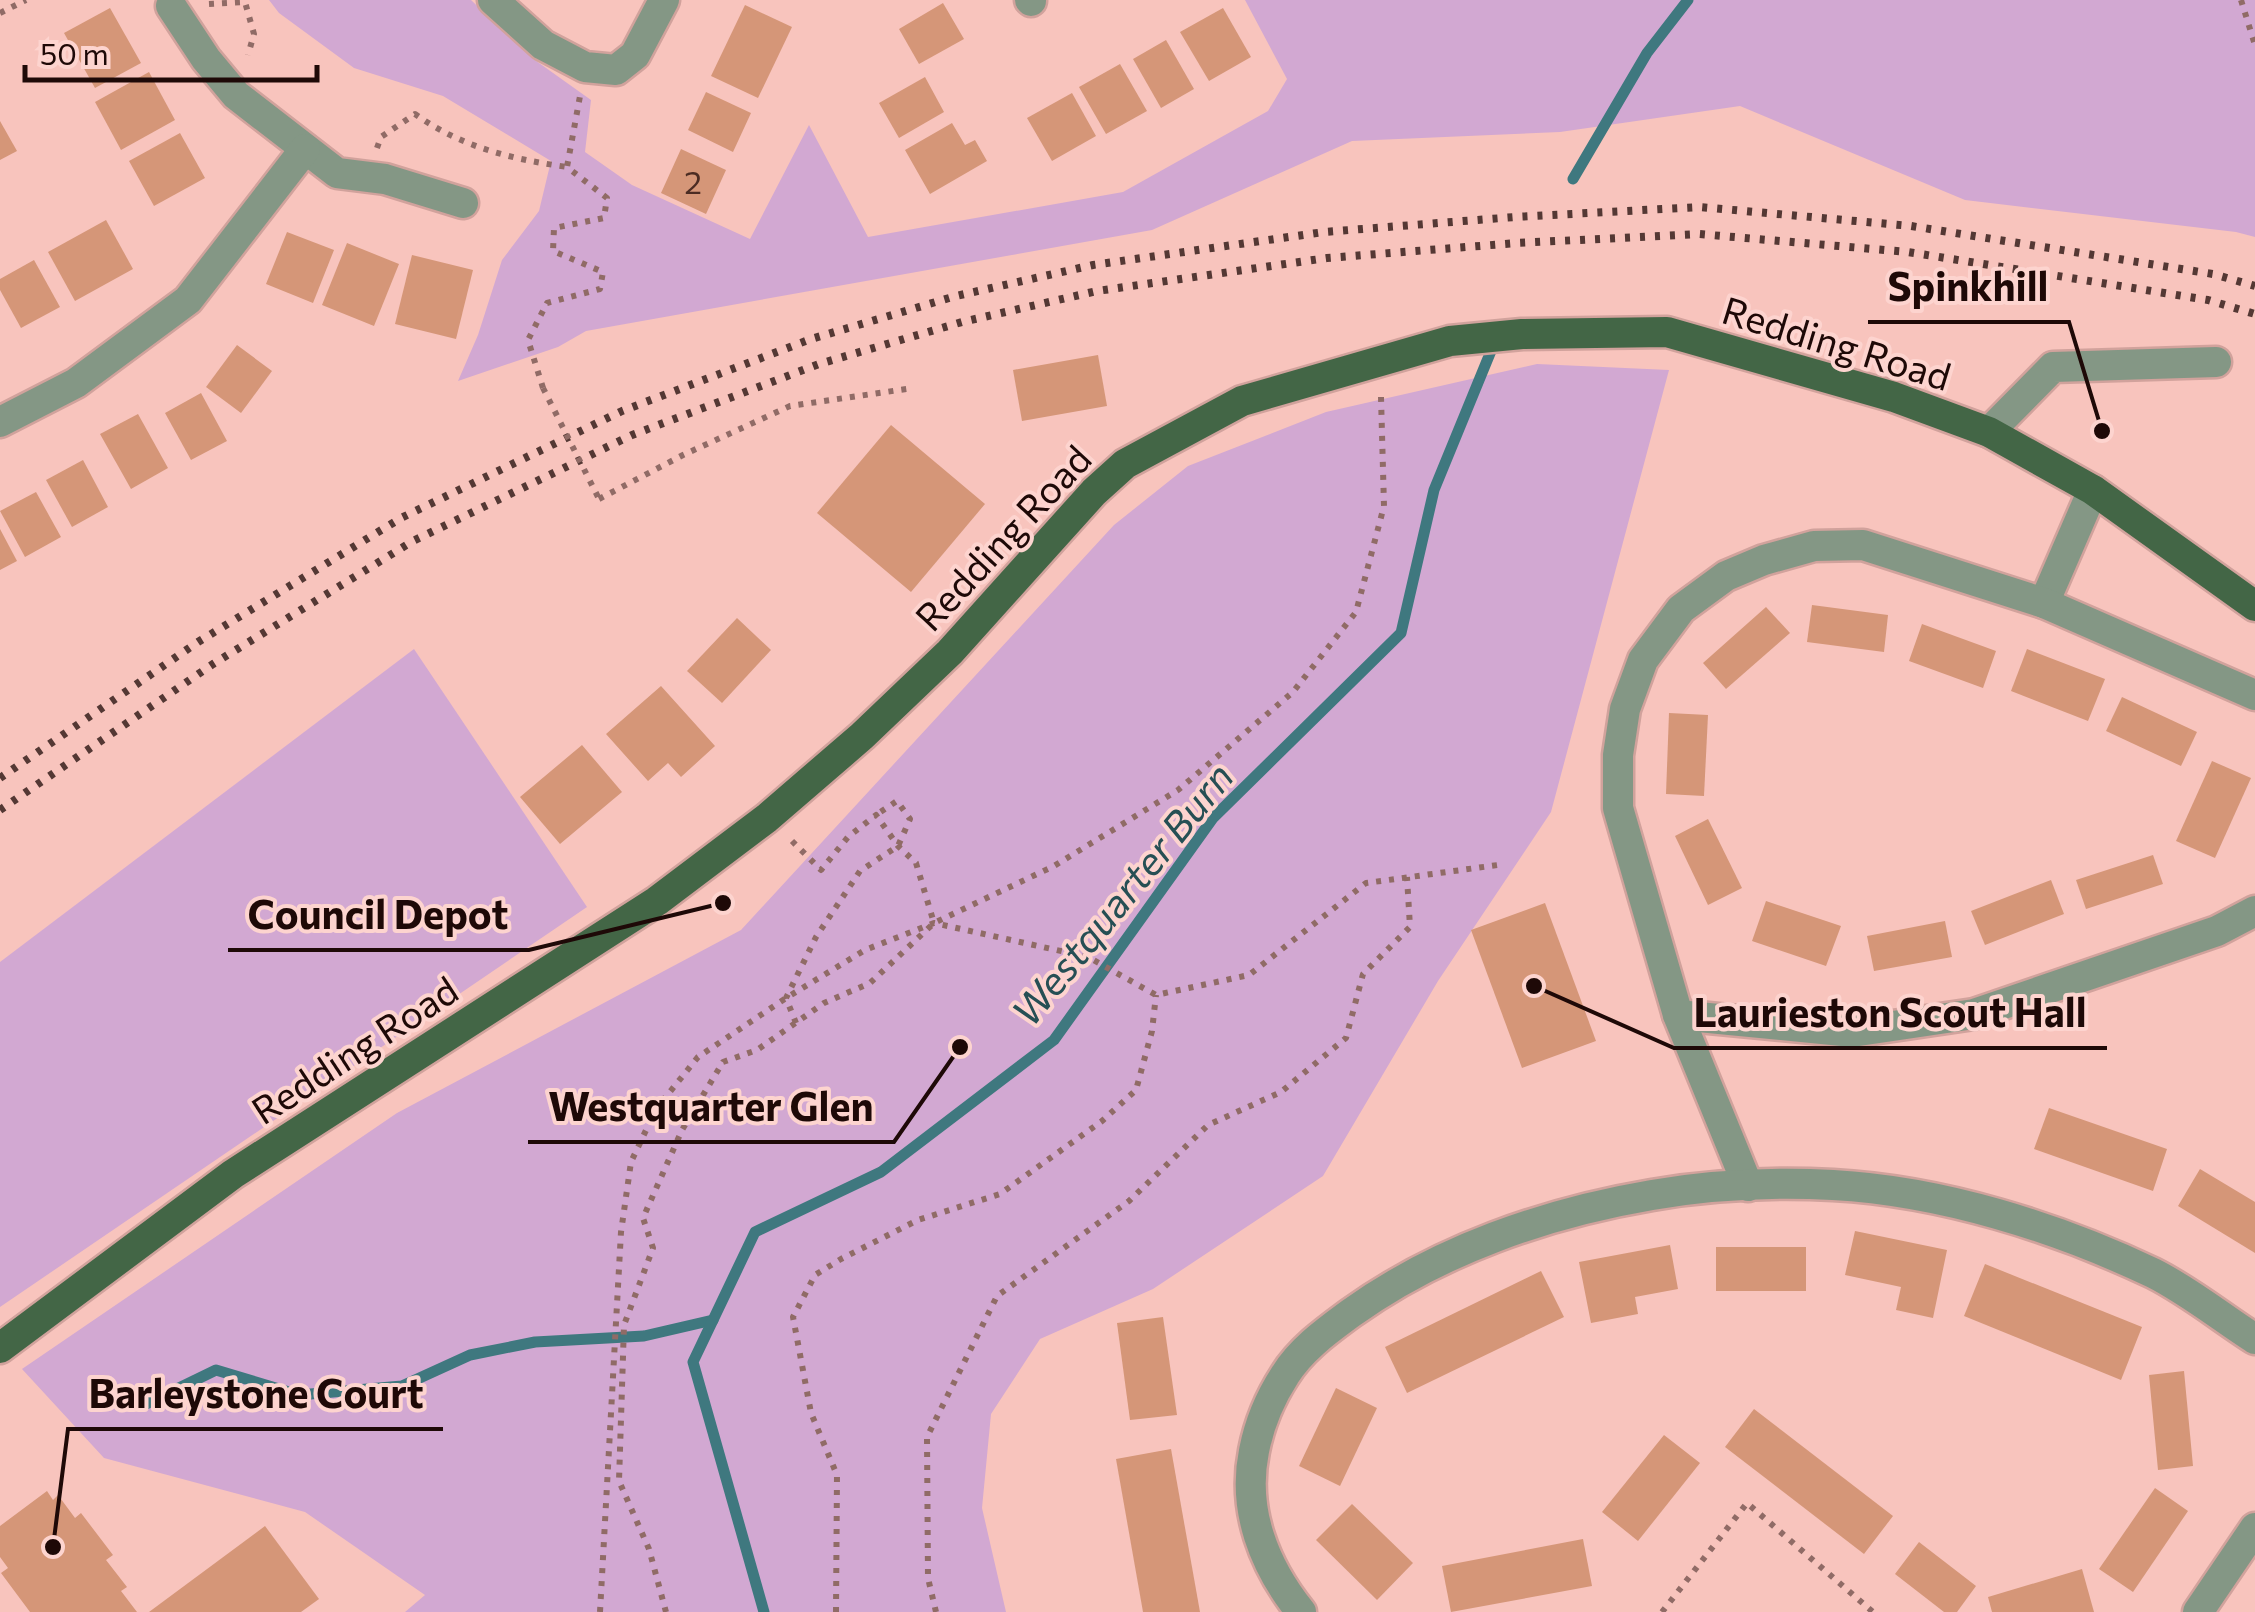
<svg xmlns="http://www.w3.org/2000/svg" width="2255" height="1612" font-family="Commissioner,sans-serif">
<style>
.green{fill:#d2a8d2}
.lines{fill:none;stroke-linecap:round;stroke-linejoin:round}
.stream{stroke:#3f787f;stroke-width:11}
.building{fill:#d59678}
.minor-casing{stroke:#d1a29c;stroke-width:35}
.major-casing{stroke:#d1a29c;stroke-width:35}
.path{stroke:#906b66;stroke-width:6;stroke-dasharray:5 8;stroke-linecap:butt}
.minor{stroke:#849785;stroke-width:30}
.major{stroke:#436646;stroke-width:30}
.rail{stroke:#543834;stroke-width:8;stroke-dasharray:5 10;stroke-linecap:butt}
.path-bridge{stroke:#906b66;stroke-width:6;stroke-dasharray:5 8;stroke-linecap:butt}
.labels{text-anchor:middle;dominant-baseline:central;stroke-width:8;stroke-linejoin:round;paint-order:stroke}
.number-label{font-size:32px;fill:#4c2c23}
.street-label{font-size:38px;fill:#1e0907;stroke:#fdd4cf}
.water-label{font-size:40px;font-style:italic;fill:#264f54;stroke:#fdd4cf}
.leader{fill:none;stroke:#1e0907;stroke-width:4}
.callout-dot{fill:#1e0907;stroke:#fdd4cf;stroke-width:4}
.callout-label{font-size:40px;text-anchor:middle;font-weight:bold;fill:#1e0907;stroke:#fdd4cf;stroke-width:8;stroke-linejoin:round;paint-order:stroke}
</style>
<rect width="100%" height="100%" fill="#f8c4bd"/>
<g class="green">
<path d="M269 0H471L532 58 591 100 585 152 632 185 750 239 809 125 868 237 1123 192 1268 111 1287 79 1245 0H2255V237L2236 232 1965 200 1740 106 1560 132 1352 141 1152 230 586 331 558 347 458 381 478 335 502 260 539 211 551 161 443 96 354 68 279 13Z"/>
<path d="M1537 364 1669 370 1551 812 1438 981 1323 1176 1153 1289 1040 1339 991 1414 982 1508 1006 1612H405L425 1595 305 1512 104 1458 22 1369 397 1113 741 930 1114 525 1188 466 1326 412Z"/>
<path d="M414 649 587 907 0 1307V962Z"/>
</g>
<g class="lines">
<g class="stream">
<path d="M1573 179 1647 53 1688 0"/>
<path d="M146 1404 216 1370 299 1395 402 1386 470 1355 535 1342 644 1336 713 1320"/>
<path d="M764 1612 693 1362 755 1232 881 1172 1054 1040 1213 818 1401 633 1434 490 1491 351"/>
</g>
</g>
<g class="building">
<path d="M943 3 964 39 919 64 899 29Z"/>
<path d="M745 5 792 27 758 98 711 76Z"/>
<path d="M110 8 141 63 95 88 64 33Z"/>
<path d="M1223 8 1251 57 1209 81 1180 32Z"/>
<path d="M1166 40 1194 89 1161 108 1133 59Z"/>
<path d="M1120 64 1147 111 1106 134 1079 87Z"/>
<path d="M149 72 175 120 121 150 95 102Z"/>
<path d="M925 77 944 112 899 138 879 103Z"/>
<path d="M706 92 751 113 733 152 688 130Z"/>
<path d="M1072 93 1096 136 1052 161 1027 118Z"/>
<path d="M0 121 17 151 0 160Z"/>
<path d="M952 123 965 145 975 140 987 161 930 194 905 150Z"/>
<path d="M180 133 205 178 154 206 129 161Z"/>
<path d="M681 149 726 170 706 214 661 193Z"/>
<path d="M106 220 133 269 75 301 48 252Z"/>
<path d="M287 232 334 250 313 303 266 284Z"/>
<path d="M347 243 399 264 374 326 322 305Z"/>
<path d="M412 255 473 270 456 339 395 324Z"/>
<path d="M34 260 60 307 21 328 0 290V279Z"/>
<path d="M237 345 272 371 241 413 206 387Z"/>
<path d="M1098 355 1107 406 1022 421 1013 370Z"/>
<path d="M201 393 227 441 191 460 165 413Z"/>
<path d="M138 414 168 468 131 489 100 434Z"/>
<path d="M891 425 985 504 911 592 817 513Z"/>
<path d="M83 460 108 507 72 527 46 480Z"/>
<path d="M36 492 61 537 25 557 0 511Z"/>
<path d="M0 529 17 561 0 570Z"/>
<path d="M1812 605 1888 615 1884 652 1807 642Z"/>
<path d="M1766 607 1790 633 1726 689 1703 663Z"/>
<path d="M737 618 771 650 722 703 687 671Z"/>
<path d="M1922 624 1996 651 1983 688 1909 661Z"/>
<path d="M2027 649 2105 679 2088 721 2011 691Z"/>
<path d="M661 686 715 746 681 777 668 763 648 781 606 734Z"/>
<path d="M2122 697 2197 732 2181 766 2106 731Z"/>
<path d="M1669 713 1708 715 1704 796 1666 794Z"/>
<path d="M582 745 622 792 560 844 520 797Z"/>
<path d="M2212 761 2251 778 2215 858 2176 841Z"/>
<path d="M1708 819 1742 888 1708 905 1675 836Z"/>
<path d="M2153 855 2163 884 2086 909 2076 880Z"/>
<path d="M2051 880 2064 914 1985 945 1971 911Z"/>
<path d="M1766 901 1841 926 1826 966 1752 941Z"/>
<path d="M1545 903 1596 1041 1522 1068 1471 930Z"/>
<path d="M1945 921 1952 957 1874 971 1867 936Z"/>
<path d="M2049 1108 2167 1149 2153 1191 2034 1149Z"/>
<path d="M2200 1169 2255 1202V1253L2178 1206Z"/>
<path d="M1855 1231 1947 1250 1933 1318 1896 1310 1901 1287 1845 1275Z"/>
<path d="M1670 1245 1678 1289 1635 1297 1638 1314 1591 1323 1579 1262Z"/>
<rect x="1716" y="1247" width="90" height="44"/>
<path d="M1985 1264 2142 1327 2121 1380 1964 1316Z"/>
<path d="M1541 1271 1564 1317 1407 1393 1385 1347Z"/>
<path d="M1163 1317 1177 1415 1130 1420 1117 1323Z"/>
<path d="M2184 1371 2193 1466 2158 1470 2149 1375Z"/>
<path d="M1336 1388 1377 1408 1340 1486 1299 1466Z"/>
<path d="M1754 1409 1893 1516 1864 1554 1725 1447Z"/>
<path d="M1664 1435 1700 1463 1638 1541 1602 1512Z"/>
<path d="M1171 1449 1200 1612H1143L1116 1459Z"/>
<path d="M2155 1488 2188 1511 2133 1592 2099 1569Z"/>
<path d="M47 1491 53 1500 58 1495 75 1518 81 1513 113 1555 106 1560 127 1587 121 1591 137 1612H30L1 1573 8 1568 0 1557V1526Z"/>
<path d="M1352 1504 1413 1563 1377 1600 1316 1540Z"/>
<path d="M265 1526 319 1599 301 1612H149Z"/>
<path d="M1583 1539 1592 1586 1451 1612 1442 1566Z"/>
<path d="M1919 1542 1976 1586 1957 1612H1944L1895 1574Z"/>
<path d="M2082 1569 2094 1612H1992L1988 1597Z"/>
</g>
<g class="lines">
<g class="minor-casing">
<g id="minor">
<path d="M493 0 543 45 585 67 616 70 635 55 664 0"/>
<path d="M1030 0 1031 1"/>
<path d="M171 6 206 59 236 95 337 173 385 179 463 203"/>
<path d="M0 422 76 383 188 300 305 149"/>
<path d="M1989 432 2053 367 2216 362"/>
<path d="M2044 603 2093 490"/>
<path d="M1678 1015 1852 1032 1974 1014 2217 931 2255 911"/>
<path d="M1748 1186 1678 1015 1618 808V755L1625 709 1643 660 1681 609 1726 576 1764 560 1814 546 1863 545 2044 603 2255 695"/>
<path d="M1301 1612C1264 1566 1242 1510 1254 1451 1259 1425 1270 1398 1285 1375 1301 1349 1328 1330 1351 1313 1439 1250 1546 1213 1652 1195 1710 1185 1774 1182 1833 1185 1942 1191 2056 1227 2153 1273 2189 1291 2222 1318 2255 1339"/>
<path d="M2198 1612 2255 1528"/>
</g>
</g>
<g class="major-casing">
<path id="major" d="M0 1348 233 1174 657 901 767 818 862 736 950 652 1094 492 1125 464 1242 401 1450 341 1522 334 1667 332 1894 397 1989 432 2093 490 2255 606"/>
</g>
<g class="path">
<path d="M2241 0 2255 45"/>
<path d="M209 4 245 2 254 34 248 55"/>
<path d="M0 13 26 0"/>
<path d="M377 148 381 137 415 114C461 147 511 159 567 167"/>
<path d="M543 388 528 340 547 303 600 289 603 272 553 251 554 228 604 218 607 198 567 167 580 96"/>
<path d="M599 499 683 455 790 406 913 388"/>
<path d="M792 841 821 870 848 837 876 815 898 846 916 863 934 923"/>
<path d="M796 1023 786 998 816 937 860 871 898 846 910 819 897 801 876 815"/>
<path d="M600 1612 621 1232 631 1162 656 1109 698 1057 786 998 865 950 934 923 1088 957 1156 995 1249 975 1366 883 1498 865"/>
<path d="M666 1612 649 1549 619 1481 624 1325 653 1248 643 1218 682 1130 723 1062 757 1050 824 1003 870 983 934 923 1054 866 1178 790 1293 692 1356 612 1384 506 1381 397"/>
<path d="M836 1612 837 1475 811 1413 793 1317 815 1275 841 1259 918 1220 1000 1194 1102 1121 1136 1090 1152 1031 1156 995"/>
<path d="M936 1612 928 1578 927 1437 997 1296 1129 1201 1208 1125 1281 1092 1346 1038 1363 974 1410 927 1407 877"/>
<path d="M1662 1612 1747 1503 1873 1612"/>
</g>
<use href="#minor" class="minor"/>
<use href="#major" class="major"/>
<g class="rail">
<path d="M0 778 198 642 401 518 622 411 811 339 956 296 1093 265 1324 232 1515 217 1700 207 1911 226 2213 274 2255 286"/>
<path d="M0 810 213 664 413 541 632 435 819 364 962 322 1097 291 1327 258 1517 243 1699 234 1908 252 2208 300 2255 314"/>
</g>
<path class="path-bridge" d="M543 388 599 499"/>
</g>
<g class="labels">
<g class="number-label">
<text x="693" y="181">2</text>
</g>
<g class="street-label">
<text transform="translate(1837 342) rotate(17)">Redding Road</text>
<text transform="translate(1002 537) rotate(-47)">Redding Road</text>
<text transform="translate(354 1049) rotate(-33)">Redding Road</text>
</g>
<g class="water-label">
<text transform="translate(1121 893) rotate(-51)">Westquarter Burn</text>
</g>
</g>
<path class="leader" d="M2102 431L2069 322H1868M723 903L529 950H228M1534 986L1674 1048H2107M960 1047L894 1142H528M53 1547L68 1429H443"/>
<g class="callout-dot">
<circle cx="2102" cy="431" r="10"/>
<circle cx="723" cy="903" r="10"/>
<circle cx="1534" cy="986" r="10"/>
<circle cx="960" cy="1047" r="10"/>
<circle cx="53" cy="1547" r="10"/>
</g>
<g class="callout-label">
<text x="1968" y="301">Spinkhill</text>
<text x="378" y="929">Council Depot</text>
<text x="1890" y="1027">Laurieston Scout Hall</text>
<text x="711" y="1121">Westquarter Glen</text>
<text x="256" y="1408">Barleystone Court</text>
</g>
<path d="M25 65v15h292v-15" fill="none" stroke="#1e0907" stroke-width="5"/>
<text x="40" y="65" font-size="30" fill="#1e0907" stroke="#fdd4cf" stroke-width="8" paint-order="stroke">50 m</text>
</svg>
